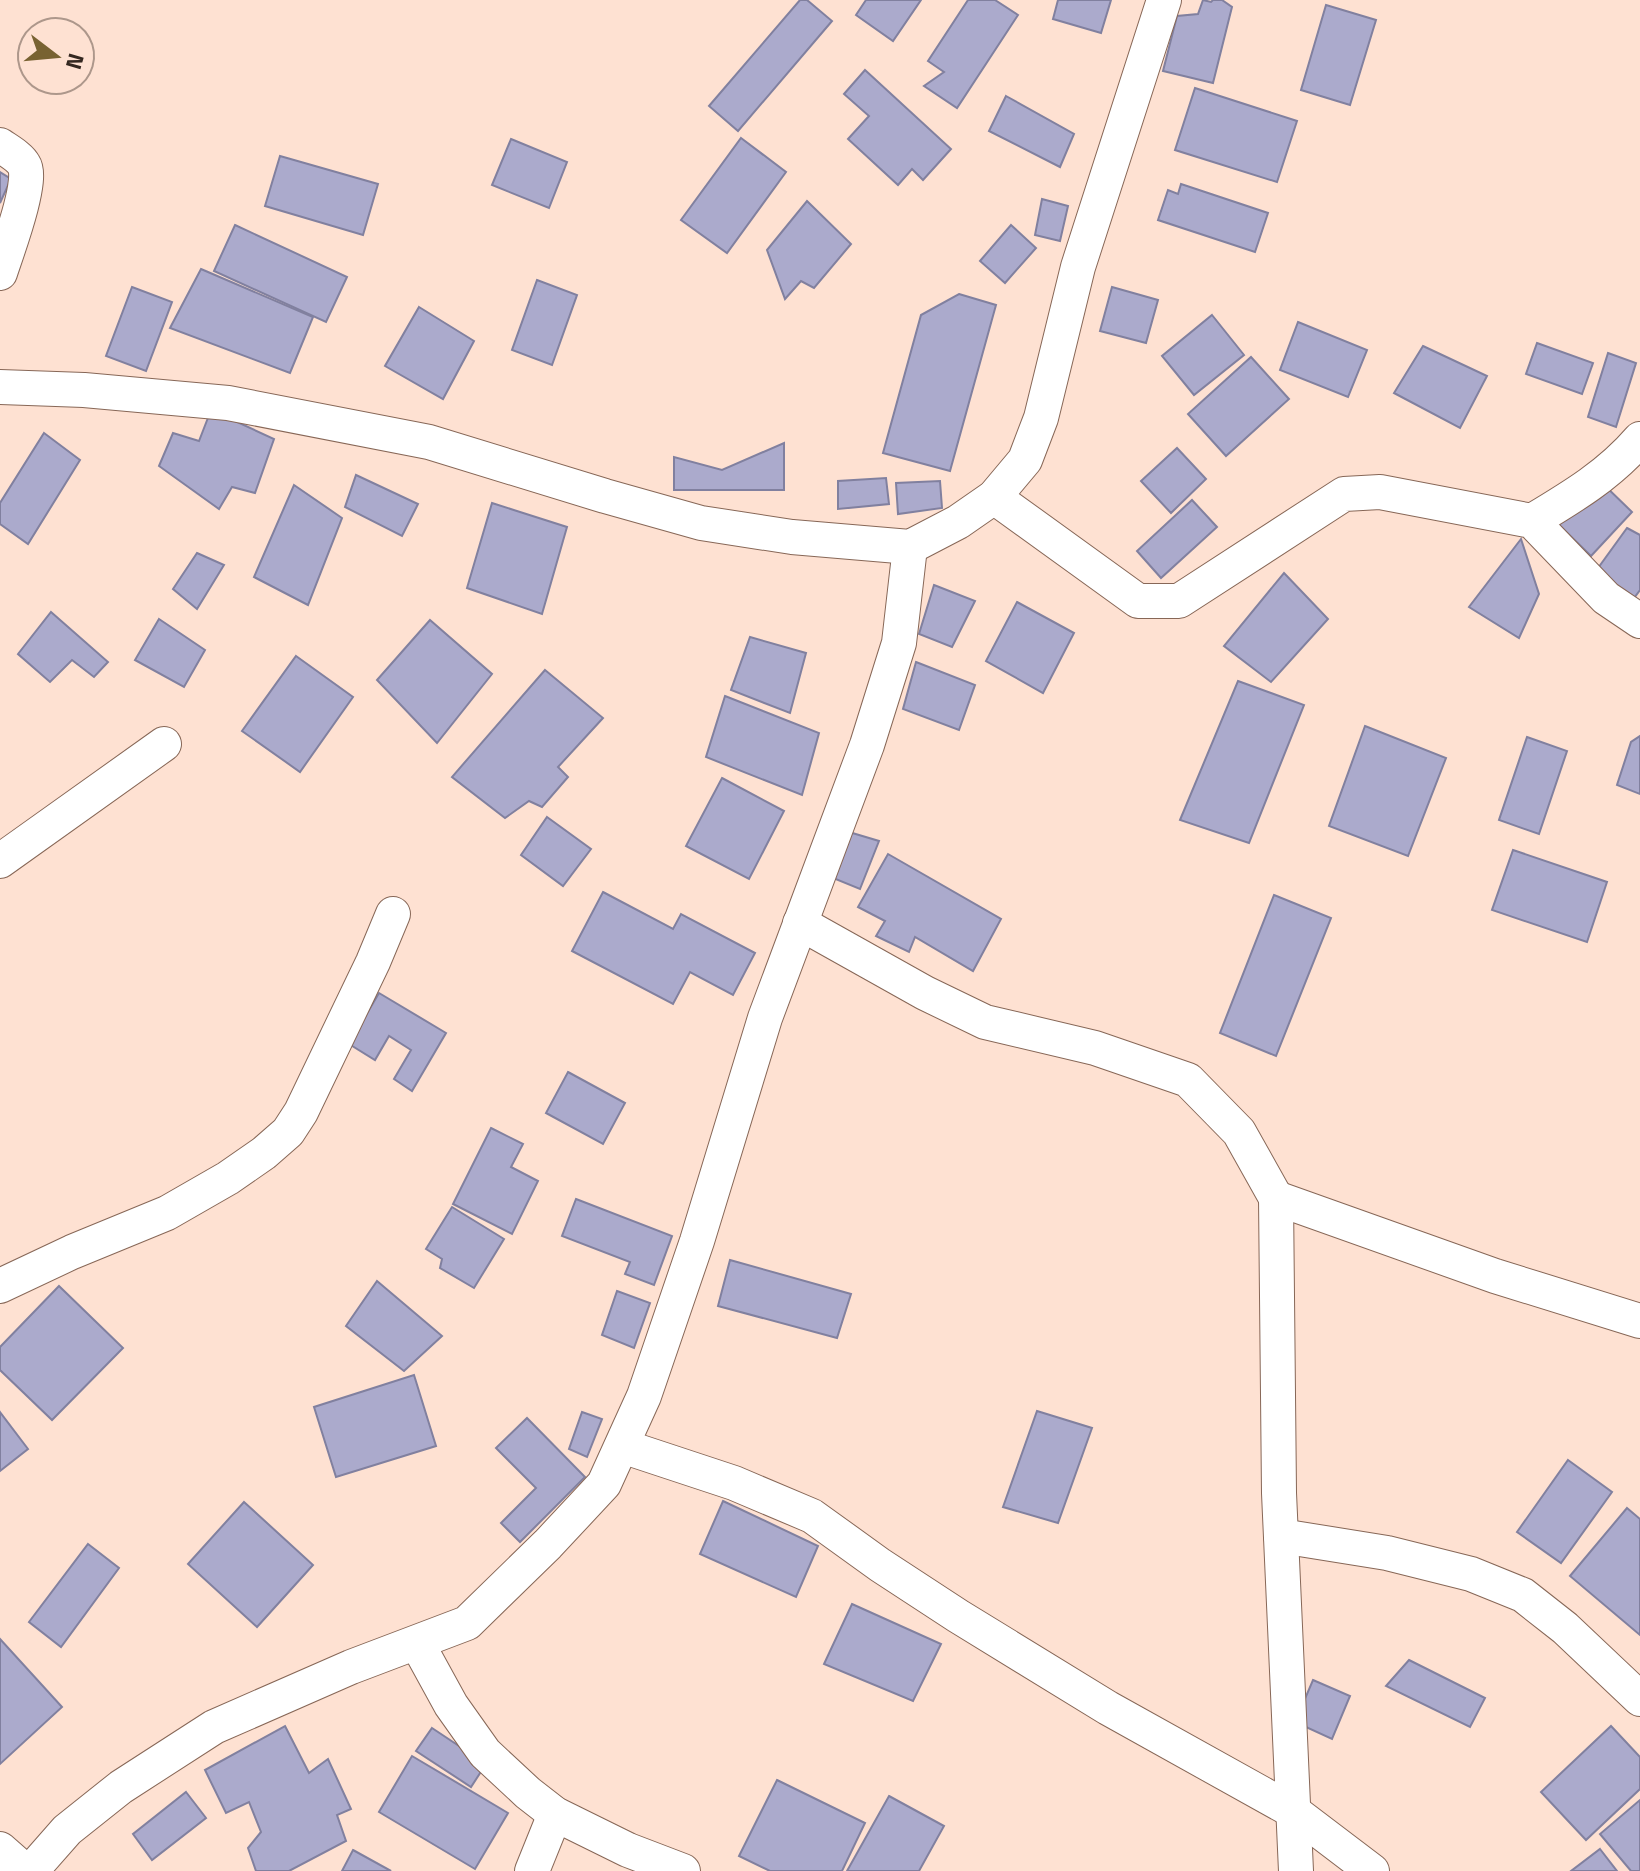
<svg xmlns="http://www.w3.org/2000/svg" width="1640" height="1871" font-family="'Titillium Web',sans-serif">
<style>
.building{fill:#abaacc;stroke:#81809f;stroke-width:2}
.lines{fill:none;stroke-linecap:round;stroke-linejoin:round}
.minor-casing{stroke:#876757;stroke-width:36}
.minor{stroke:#fff;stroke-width:34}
</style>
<rect width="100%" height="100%" fill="#fee1d2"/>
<g class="building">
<path d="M800 0H807L832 21 738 131 709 106Z"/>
<path d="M866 0H921L893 41 856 15Z"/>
<path d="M968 0H995L1018 15 957 108 924 86 944 72 928 61Z"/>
<path d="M1058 0H1111L1101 33 1053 19Z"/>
<path d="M1203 0 1211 2 1213 0H1222L1232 7 1213 83 1163 71 1177 16 1198 14Z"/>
<path d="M1326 5 1376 20 1350 105 1301 90Z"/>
<path d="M865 70 951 149 923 180 912 169 898 185 848 139 869 116 844 94Z"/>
<path d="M1195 88 1297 121 1277 182 1175 150Z"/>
<path d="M1006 96 1074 134 1060 167 989 131Z"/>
<path d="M741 138 786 172 727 253 681 220Z"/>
<path d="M511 139 567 162 549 208 492 185Z"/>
<path d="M280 156 378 184 363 235 265 206Z"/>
<path d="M0 172 11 179 0 203Z"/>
<path d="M1181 184 1268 213 1255 252 1158 220 1168 190 1178 194Z"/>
<path d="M1042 199 1068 206 1060 241 1035 235Z"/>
<path d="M807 201 851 244 814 288 801 281 785 299 767 250Z"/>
<path d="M235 225 347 277 326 322 214 271Z"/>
<path d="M1011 225 1036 248 1005 283 980 261Z"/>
<path d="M201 269 313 317 290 373 170 328Z"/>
<path d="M537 280 577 295 552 365 512 350Z"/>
<path d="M132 287 172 302 146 371 106 356Z"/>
<path d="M1112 287 1158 300 1146 343 1100 331Z"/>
<path d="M959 294 996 305 950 471 883 453 921 315Z"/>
<path d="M419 307 474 341 443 399 385 366Z"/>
<path d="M1212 315 1244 355 1194 395 1162 356Z"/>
<path d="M1298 322 1367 350 1348 397 1280 370Z"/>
<path d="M1537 343 1593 363 1582 394 1526 374Z"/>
<path d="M1423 346 1487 376 1460 428 1394 393Z"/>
<path d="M1608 353 1636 363 1616 427 1588 417Z"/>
<path d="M1251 357 1289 399 1226 456 1188 414Z"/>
<path d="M211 410 274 439 255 493 232 487 219 509 159 466 173 433 199 441Z"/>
<path d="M44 433 80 460 28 544 0 524V503Z"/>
<path d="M784 443V490H674V457L722 470Z"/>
<path d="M1177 448 1206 479 1171 513 1141 481Z"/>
<path d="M356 475 418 504 402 536 345 507Z"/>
<path d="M886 478 889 504 838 509V481Z"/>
<path d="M1598 479 1632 512 1591 556 1557 523Z"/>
<path d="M940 481 942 508 898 514 896 483Z"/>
<path d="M294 485 342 518 308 605 254 577Z"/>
<path d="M1192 500 1217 527 1161 578 1137 551Z"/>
<path d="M492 503 567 527 542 614 467 588Z"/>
<path d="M1627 528 1640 535V590L1631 602 1593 575Z"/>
<path d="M1521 539 1539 594 1519 638 1469 607Z"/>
<path d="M197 553 224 565 197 609 173 589Z"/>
<path d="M1284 573 1328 619 1271 682 1224 646Z"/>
<path d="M934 585 975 601 952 647 919 634Z"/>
<path d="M1017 602 1074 633 1043 693 986 661Z"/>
<path d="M51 612 108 662 94 677 72 660 50 682 18 654Z"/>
<path d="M159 619 205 650 184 687 135 660Z"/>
<path d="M430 620 492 674 437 743 377 680Z"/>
<path d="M750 637 806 653 790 713 731 690Z"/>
<path d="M296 656 353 697 300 772 242 731Z"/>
<path d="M916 662 975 685 959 730 903 709Z"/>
<path d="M545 670 603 718 558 767 568 777 542 807 529 801 505 818 452 777Z"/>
<path d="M1238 681 1304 705 1249 843 1180 820Z"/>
<path d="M725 696 819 733 802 795 706 757Z"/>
<path d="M1365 726 1446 758 1408 856 1329 826Z"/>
<path d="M1640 736V794L1617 785 1631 742Z"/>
<path d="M1527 737 1567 751 1539 834 1499 820Z"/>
<path d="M722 778 784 811 749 879 686 846Z"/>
<path d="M547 817 591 849 563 886 521 855Z"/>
<path d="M849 832 879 841 860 889 833 878Z"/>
<path d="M1513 850 1607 882 1587 942 1492 910Z"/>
<path d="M888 854 1001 919 973 971 915 937 909 952 876 936 885 921 858 907Z"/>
<path d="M603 892 673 929 681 914 755 953 733 995 690 972 673 1004 572 951Z"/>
<path d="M1274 895 1331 918 1276 1056 1220 1033Z"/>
<path d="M379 993 446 1033 412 1091 394 1079 411 1050 389 1036 375 1060 349 1044Z"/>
<path d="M568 1072 625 1103 603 1144 546 1113Z"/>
<path d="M491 1128 523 1144 511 1167 538 1181 512 1234 453 1204Z"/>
<path d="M576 1199 672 1236 654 1285 625 1274 630 1262 562 1236Z"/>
<path d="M452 1207 504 1239 474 1288 440 1268 442 1259 426 1249Z"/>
<path d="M730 1260 851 1294 837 1338 718 1306Z"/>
<path d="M377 1281 442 1336 404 1371 346 1326Z"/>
<path d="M59 1286 123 1348 52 1420 0 1370V1347Z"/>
<path d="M617 1291 650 1303 634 1348 602 1335Z"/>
<path d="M414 1375 436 1446 336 1477 314 1407Z"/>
<path d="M1037 1411 1092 1428 1058 1523 1003 1507Z"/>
<path d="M0 1412 28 1449 0 1471Z"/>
<path d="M582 1412 602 1419 587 1457 569 1449Z"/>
<path d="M527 1418 585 1477 520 1542 501 1523 536 1488 496 1448Z"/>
<path d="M1568 1460 1612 1492 1561 1563 1517 1532Z"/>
<path d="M723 1501 818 1546 796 1597 700 1554Z"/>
<path d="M244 1502 313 1565 257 1627 188 1564Z"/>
<path d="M1627 1508 1640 1519V1635L1570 1576Z"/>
<path d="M88 1544 119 1568 61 1647 29 1622Z"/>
<path d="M852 1604 941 1644 913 1701 824 1664Z"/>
<path d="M0 1639 62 1707 0 1764Z"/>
<path d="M1409 1660 1485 1698 1470 1727 1386 1686Z"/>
<path d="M1313 1680 1350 1696 1332 1739 1295 1722Z"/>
<path d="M285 1726 309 1773 328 1759 351 1809 337 1815 346 1841 289 1871H256L248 1848 261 1832 249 1802 226 1813 205 1770Z"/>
<path d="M1611 1726 1640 1757V1789L1586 1840 1541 1792Z"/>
<path d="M432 1728 486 1764 471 1787 416 1751Z"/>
<path d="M412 1756 508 1813 475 1869 379 1812Z"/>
<path d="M777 1780 865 1823 842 1871H770L739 1856Z"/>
<path d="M186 1792 206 1818 152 1860 133 1834Z"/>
<path d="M889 1796 944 1826 919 1871H847Z"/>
<path d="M1640 1800V1871H1631L1600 1834Z"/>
<path d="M1600 1849 1617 1871H1571Z"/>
<path d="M353 1850 391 1871H342Z"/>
</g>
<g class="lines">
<g class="minor-casing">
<g id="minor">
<path d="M0 145C7 150 20 157 24 165 34 180 6 254 0 273"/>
<path d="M0 387 84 390 228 403 429 442 605 496 701 523 792 537 910 547 958 522 994 497 1025 460 1041 418 1078 267 1164 0"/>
<path d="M994 497 1138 601H1179L1344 494 1380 492 1532 521 1606 598 1640 621"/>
<path d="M1532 521C1572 497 1609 475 1640 439"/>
<path d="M0 861 164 744"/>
<path d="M800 923 925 993 985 1022 1095 1048 1188 1080 1239 1132 1276 1198 1279 1493 1296 1871"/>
<path d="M1276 1198 1495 1276 1640 1321"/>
<path d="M0 1286 72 1252 167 1213 228 1178 264 1153 288 1132 301 1112 373 962 393 914"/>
<path d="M622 1446 734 1483 812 1516 880 1565 958 1616 1108 1708 1293 1811 1372 1871"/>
<path d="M1281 1536 1387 1553 1471 1574 1523 1595 1565 1628 1640 1699"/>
<path d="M417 1643 451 1705 485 1753 528 1793 555 1814 628 1850 683 1871"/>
<path d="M0 1849 25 1871"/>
<path d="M31 1871 67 1830 121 1787 214 1727 351 1667 467 1623 548 1544 604 1484 644 1396 697 1241 765 1018 867 745 899 643 910 547"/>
<path d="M532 1871 555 1814"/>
</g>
</g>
<use href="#minor" class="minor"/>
</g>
<g transform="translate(56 56) rotate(106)"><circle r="38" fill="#fee1d2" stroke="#ad978b" stroke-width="2"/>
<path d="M0-6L14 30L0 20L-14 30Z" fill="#786232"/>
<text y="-12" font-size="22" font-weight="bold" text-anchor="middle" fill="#342720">N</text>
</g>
</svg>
